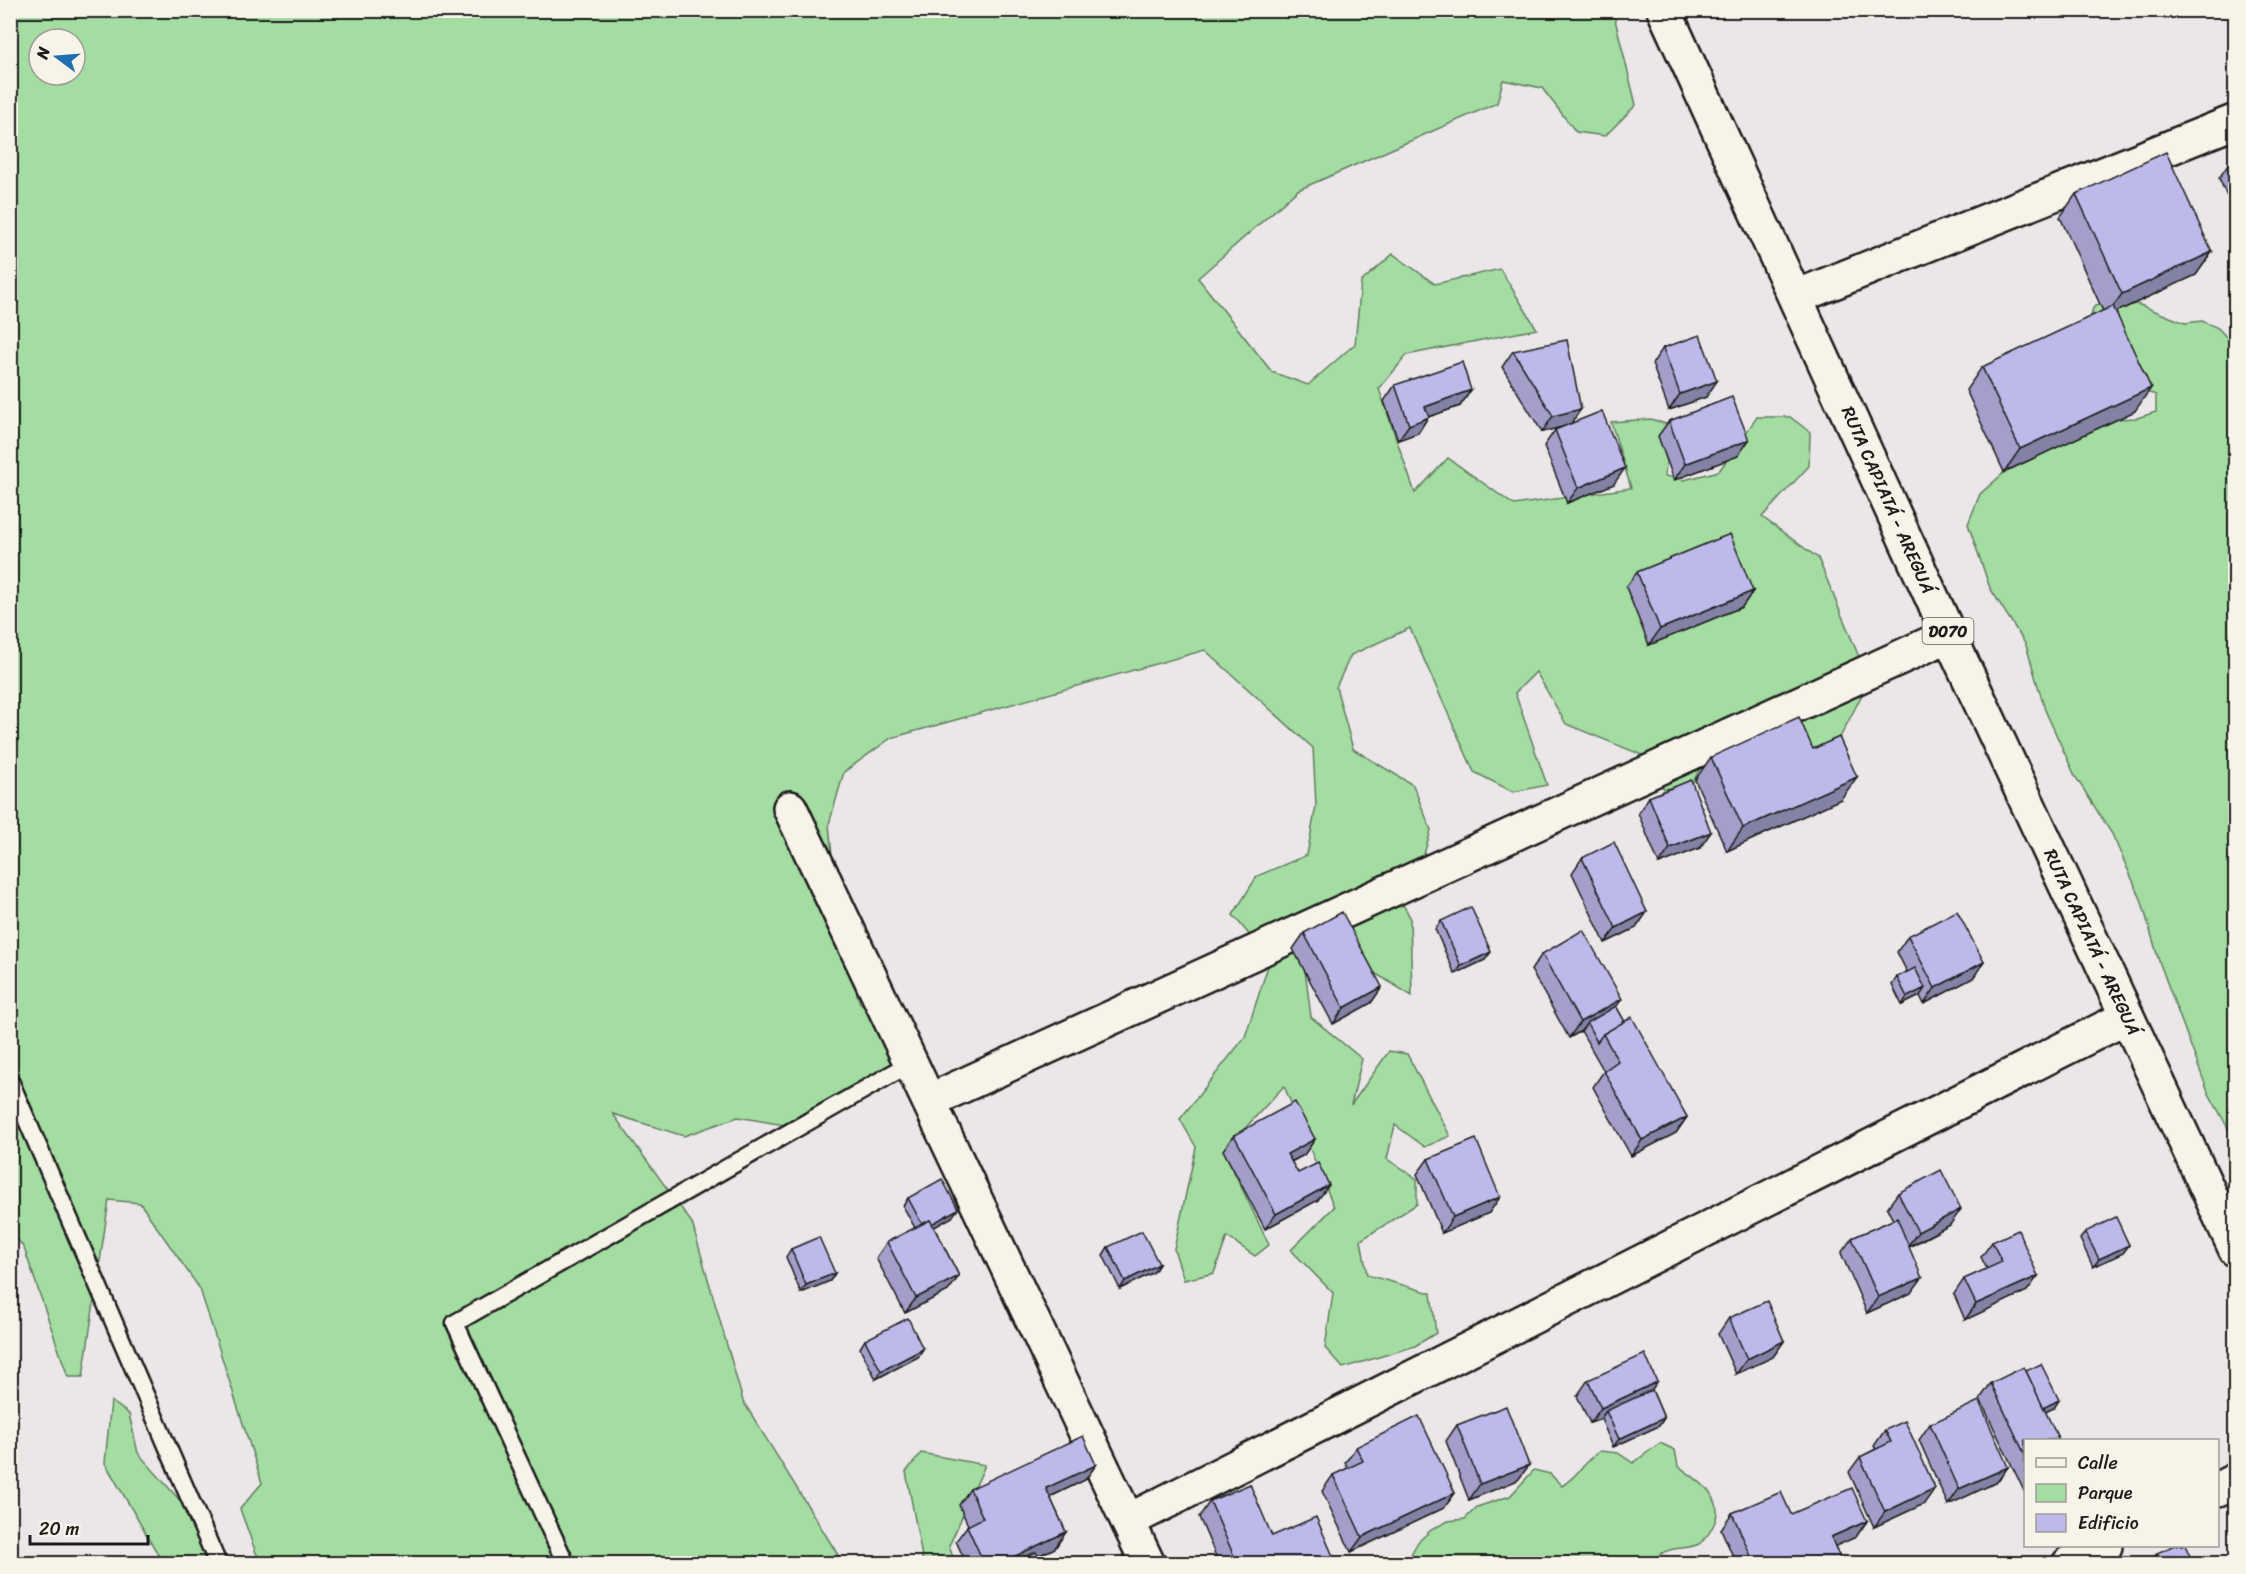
<svg xmlns="http://www.w3.org/2000/svg" width="2246" height="1574" font-family="Sriracha,sans-serif">
<style>
.green{fill:#a3dda2;stroke:#607c5f;stroke-width:1.5;fill-rule:evenodd}
.lines{fill:none;stroke-linecap:round;stroke-linejoin:round}
.lane-casing{stroke:#1c1c1c;stroke-width:21}
.street-casing{stroke:#1c1c1c;stroke-width:38}
.primary-casing{stroke:#1c1c1c;stroke-width:38}
.lane{stroke:#f7f3e8;stroke-width:16}
.street{stroke:#f7f3e8;stroke-width:33}
.primary{stroke:#f7f3e8;stroke-width:33}
.wall{fill:#a39fca;stroke:#1c1c1c;stroke-width:1.5}
.shaded-wall{fill:#8482a4;stroke:#1c1c1c;stroke-width:1.5}
.building{fill:#bdb9eb;stroke:#1c1c1c;stroke-width:1.5}
.labels{text-anchor:middle;dominant-baseline:central;stroke-width:6;stroke-linejoin:round;paint-order:stroke}
.shield{fill:#f7f3e8;stroke:#5e5c59;stroke-width:1.5}
.shield-label{font-size:16px;font-weight:bold;fill:#1c1c1c}
.street-label{font-size:18px;fill:#1c1c1c;stroke:#f7f3e8}
</style>
<rect width="100%" height="100%" fill="#ebe7e9"/>
<filter id="ink" filterUnits="userSpaceOnUse"><feTurbulence type="fractalNoise" baseFrequency=".0167" numOctaves="2"/><feDisplacementMap in="SourceGraphic" scale="12" xChannelSelector="R" yChannelSelector="G"/><feConvolveMatrix kernelMatrix="1 2 1 2 8 2 1 2 1" color-interpolation-filters="sRGB"/></filter>
<g filter="url(#ink)">
<g class="green">
<path d="M11 11H1613L1636 105 1605 136 1576 132 1542 88 1503 80 1497 103 1298 190 1198 278 1272 372 1308 385 1355 344 1361 282 1393 254 1435 284 1500 269 1537 329 1407 355 1379 389 1415 493 1448 458 1514 505 1631 488 1611 422 1651 419 1669 425 1665 476 1684 480 1719 471 1757 417H1790L1810 432 1809 466 1762 517 1818 558 1869 681 1831 755 1718 733 1692 784 1664 789 1647 757 1566 724 1536 672 1515 693 1547 785 1513 792 1474 772 1410 628 1351 655 1336 687 1353 749 1413 785 1431 830 1422 861 1386 875 1410 917 1412 996 1321 940 1303 953 1311 1017 1362 1059 1351 1105 1389 1051 1407 1054 1450 1136 1425 1147 1395 1125 1387 1159 1417 1179V1204L1361 1240 1367 1275 1431 1293 1436 1333 1415 1346 1343 1368 1325 1348 1333 1293 1291 1250 1334 1207 1284 1086 1224 1151 1269 1245 1255 1256 1227 1237 1214 1273 1184 1280 1174 1249 1196 1147 1180 1119 1245 1037 1270 960 1233 915 1257 876 1307 855 1316 806 1313 748 1205 650 891 738 844 772 829 824 840 939 860 1003 899 1046 889 1083 796 1127 738 1117 684 1136 613 1114 692 1223 743 1401 843 1563H264L256 1553 240 1509 262 1483 200 1289 140 1203 109 1200 83 1377H68L24 1248 11 1231ZM39 39H75V75H39Z"/>
<path d="M2108 298 2140 305 2185 323 2202 321 2218 328 2229 340 2236 357 2235 1141 2208 1092 2159 961 2141 899 2112 834 2075 776 2045 710 2026 645 1990 588 1968 524 1980 494 2005 472 2117 419 2137 418 2156 412V395L2124 385 2089 324 2093 308Z"/>
<path d="M111 1401 129 1414 138 1453 213 1538 222 1563H163L105 1463Z"/>
<path d="M1660 1443 1675 1450 1678 1466C1698 1480 1728 1498 1713 1526 1710 1532 1705 1540 1699 1544 1689 1549 1677 1547 1667 1551 1660 1553 1654 1560 1648 1563H1406L1418 1542 1431 1530 1448 1521 1465 1519 1477 1507 1510 1496 1534 1470 1550 1474 1562 1486C1579 1475 1583 1463 1600 1451L1618 1453 1633 1463Z"/>
<path d="M921 1453 985 1465 949 1546 955 1563H920L923 1562 906 1472Z"/>
</g>
<g class="lines">
<g class="lane-casing">
<g id="lane">
<path d="M10 1081 218 1564"/>
<path d="M566 1564 455 1323 911 1063"/>
</g>
</g>
<g class="street-casing">
<g id="street">
<path d="M1796 297 2236 121"/>
<path d="M790 808 1148 1564"/>
<path d="M929 1101 1949 635"/>
<path d="M2218 1489 2236 1480"/>
<path d="M1128 1521 2127 1017"/>
<path d="M2069 1564 2105 1546"/>
</g>
</g>
<g class="primary-casing">
<path id="primary" d="M1664 10 1949 635 2236 1250"/>
</g>
<use href="#lane" class="lane"/>
<use href="#street" class="street"/>
<use href="#primary" class="primary"/>
</g>
<g class="wall">
<path d="M2235 160V215L2219 178 2230 162Z"/>
<path d="M2076 194 2212 252 2196 275 2116 312 2135 411 2004 472 1966 390 1982 367 2103 311 2060 217Z"/>
<path d="M1663 348 1706 397 1669 410 1652 364Z"/>
<path d="M1513 351 1581 409 1570 424 1614 484 1567 503 1544 446 1555 430 1569 425 1542 432 1502 367Z"/>
<path d="M1395 385 1471 390 1460 406 1428 417 1418 433 1398 440 1384 401Z"/>
<path d="M1669 421 1738 456 1674 480 1658 436Z"/>
<path d="M1637 572 1753 591 1742 607 1649 645 1626 587Z"/>
<path d="M1813 749 1841 799 1727 851 1695 780 1711 757Z"/>
<path d="M1649 797 1700 848 1659 864 1638 813Z"/>
<path d="M1582 858 1647 912 1636 928 1605 943 1572 873Z"/>
<path d="M1441 921 1485 960 1455 974 1435 929Z"/>
<path d="M1304 933 1382 987 1371 1003 1333 1024 1293 949Z"/>
<path d="M1908 936 1984 962 1973 978 1924 1004 1920 996 1902 1005 1892 985 1897 977 1907 972 1897 952Z"/>
<path d="M1542 954 1616 1006 1625 1022 1687 1117 1676 1133 1631 1156 1593 1087 1604 1071 1581 1031 1569 1038 1531 970Z"/>
<path d="M1234 1135 1315 1139 1304 1155 1291 1162 1298 1173 1318 1200 1265 1229 1223 1150Z"/>
<path d="M1428 1159 1500 1197 1489 1213 1442 1233 1417 1174Z"/>
<path d="M1898 1193 1950 1225 1909 1247 1911 1293 1867 1313 1841 1253 1852 1238 1893 1220 1887 1208Z"/>
<path d="M908 1198 952 1217 934 1227 959 1276 948 1291 905 1313 876 1258 887 1242 915 1228 903 1206Z"/>
<path d="M2085 1232 2129 1245 2123 1253 2093 1267 2080 1239Z"/>
<path d="M1992 1242 2038 1276 2027 1291 1965 1320 1954 1294 1964 1279 1987 1269 1981 1257Z"/>
<path d="M1108 1247 1159 1264 1154 1272 1120 1289 1103 1255Z"/>
<path d="M791 1249 835 1273 830 1281 801 1293 786 1257Z"/>
<path d="M1729 1318 1784 1341 1773 1357 1736 1374 1718 1334Z"/>
<path d="M865 1340 918 1357 876 1379 860 1348Z"/>
<path d="M2026 1371 2059 1400 2054 1408 2045 1412 2025 1440V1493L1980 1399 1991 1383Z"/>
<path d="M1588 1380 1652 1390 1664 1418 1659 1426 1613 1447 1601 1419 1590 1423 1577 1396Z"/>
<path d="M1930 1424 2008 1467 1997 1482 1948 1505 1919 1440Z"/>
<path d="M1457 1425 1529 1465 1518 1480 1469 1500 1446 1441Z"/>
<path d="M1885 1430 1924 1504 1874 1527 1849 1472 1860 1457 1876 1449 1874 1446Z"/>
<path d="M1356 1447 1455 1493 1444 1508 1351 1552 1322 1491 1333 1475 1348 1468 1345 1463Z"/>
<path d="M1096 1465 1085 1480 1050 1497 1066 1532 1055 1548 1038 1556 1042 1563H966L956 1541 968 1525 959 1505 970 1489Z"/>
<path d="M1210 1501 1272 1536 1336 1563H1219L1199 1517Z"/>
<path d="M1732 1513 1791 1514 1867 1521 1856 1537 1835 1546 1842 1563H1736L1721 1529Z"/>
<path d="M2157 1553 2193 1563H2153L2152 1561Z"/>
</g>
<g class="shaded-wall">
<path d="M2212 252 2196 275 2105 317 2122 294Z"/>
<path d="M1717 381 1706 397 1669 410 1680 394Z"/>
<path d="M2151 388 2135 411 2004 472 2020 449Z"/>
<path d="M1471 390 1460 406 1428 417 1418 433 1398 440 1409 425 1425 407Z"/>
<path d="M1581 409 1570 425 1542 432 1553 416Z"/>
<path d="M1749 440 1738 456 1674 480 1685 464Z"/>
<path d="M1625 468 1614 484 1567 503 1578 488Z"/>
<path d="M1753 591 1742 607 1649 645 1660 629Z"/>
<path d="M1857 777 1841 799 1727 851 1743 828Z"/>
<path d="M1711 832 1700 848 1659 864 1670 848Z"/>
<path d="M1647 912 1636 928 1605 943 1616 928Z"/>
<path d="M1491 952 1485 960 1455 974 1461 966Z"/>
<path d="M1984 962 1973 978 1924 1004 1935 988Z"/>
<path d="M1382 987 1371 1003 1333 1024 1344 1008Z"/>
<path d="M1925 988 1920 996 1902 1005 1907 997Z"/>
<path d="M1622 999 1611 1014 1587 1023 1581 1031 1569 1038 1580 1022Z"/>
<path d="M1687 1117 1676 1133 1631 1156 1642 1140Z"/>
<path d="M1315 1139 1304 1155 1276 1169 1287 1154Z"/>
<path d="M1329 1185 1318 1200 1265 1229 1276 1214Z"/>
<path d="M1500 1197 1489 1213 1442 1233 1453 1217Z"/>
<path d="M958 1209 952 1217 919 1236 924 1228Z"/>
<path d="M1961 1209 1950 1225 1907 1247 1918 1232Z"/>
<path d="M2129 1245 2123 1253 2093 1267 2099 1259Z"/>
<path d="M1159 1264 1154 1272 1120 1289 1125 1281Z"/>
<path d="M835 1273 830 1281 801 1293 806 1285Z"/>
<path d="M959 1276 948 1291 905 1313 916 1298Z"/>
<path d="M2038 1276 2027 1291 1965 1320 1976 1304Z"/>
<path d="M1922 1278 1911 1293 1867 1313 1878 1297Z"/>
<path d="M1784 1341 1773 1357 1736 1374 1747 1359Z"/>
<path d="M923 1349 918 1357 876 1379 881 1371Z"/>
<path d="M1657 1382 1646 1398 1606 1411 1601 1419 1590 1423 1601 1408Z"/>
<path d="M2059 1400 2054 1408 2030 1419 2036 1411Z"/>
<path d="M1664 1418 1659 1426 1613 1447 1619 1439Z"/>
<path d="M1096 1465 1085 1480 1035 1504 1046 1488Z"/>
<path d="M1529 1465 1518 1480 1469 1500 1480 1484Z"/>
<path d="M2008 1467 1997 1482 1948 1505 1959 1489Z"/>
<path d="M1935 1488 1924 1504 1874 1527 1885 1512Z"/>
<path d="M1455 1493 1444 1508 1351 1552 1362 1537Z"/>
<path d="M1867 1521 1856 1537 1820 1553 1831 1537Z"/>
<path d="M1066 1532 1055 1548 1022 1563H1008L1011 1558Z"/>
</g>
<g class="building">
<path d="M2166 152 2212 252 2122 294 2076 194Z"/>
<path d="M2235 160V175L2230 162Z"/>
<path d="M2113 306 2151 388 2020 449 1982 367Z"/>
<path d="M1700 335 1717 381 1680 394 1663 348Z"/>
<path d="M1567 340 1581 409 1553 416 1513 351Z"/>
<path d="M1462 362 1471 390 1425 407 1429 417 1409 425 1395 385Z"/>
<path d="M1732 397 1749 440 1685 464 1669 421Z"/>
<path d="M1602 411 1625 468 1578 488 1555 430Z"/>
<path d="M1730 534 1753 591 1660 629 1637 572Z"/>
<path d="M1799 717 1813 749 1839 737 1857 777 1743 828 1711 757Z"/>
<path d="M1691 780 1711 832 1670 848 1649 797Z"/>
<path d="M1614 842 1647 912 1616 928 1582 858Z"/>
<path d="M1471 907 1491 952 1461 966 1441 921Z"/>
<path d="M1957 911 1984 962 1935 988 1908 936Z"/>
<path d="M1342 912 1382 987 1344 1008 1304 933Z"/>
<path d="M1583 930 1622 999 1580 1022 1542 954Z"/>
<path d="M1915 968 1925 988 1907 997 1897 977Z"/>
<path d="M1616 1006 1625 1022 1603 1034 1597 1042 1587 1023Z"/>
<path d="M1632 1017 1687 1117 1642 1140 1604 1071 1618 1061 1603 1034Z"/>
<path d="M1295 1102 1315 1139 1287 1154 1298 1173 1318 1163 1329 1185 1276 1214 1234 1135Z"/>
<path d="M1476 1139 1500 1197 1453 1217 1428 1159Z"/>
<path d="M1941 1170 1961 1209 1918 1232 1898 1193Z"/>
<path d="M942 1179 958 1209 932 1224 930 1220 922 1224 908 1198Z"/>
<path d="M2116 1217 2129 1245 2099 1259 2085 1232Z"/>
<path d="M1897 1218 1922 1278 1878 1297 1852 1238Z"/>
<path d="M930 1220 959 1276 916 1298 887 1242Z"/>
<path d="M2018 1230 2038 1276 1976 1304 1964 1279 2002 1262 1992 1242Z"/>
<path d="M1142 1231 1159 1264 1125 1281 1108 1247Z"/>
<path d="M819 1237 835 1273 806 1285 791 1249Z"/>
<path d="M1767 1301 1784 1341 1747 1359 1729 1318Z"/>
<path d="M908 1318 923 1349 881 1371 865 1340Z"/>
<path d="M1645 1354 1657 1382 1601 1408 1588 1380Z"/>
<path d="M2041 1364 2059 1400 2043 1408 2026 1371Z"/>
<path d="M2024 1367 2059 1440H2025V1455L1991 1383Z"/>
<path d="M1652 1390 1664 1418 1619 1439 1606 1411Z"/>
<path d="M1979 1401 2008 1467 1959 1489 1930 1424Z"/>
<path d="M1506 1406 1529 1465 1480 1484 1457 1425Z"/>
<path d="M1419 1416 1455 1493 1362 1537 1333 1475 1363 1461 1356 1447Z"/>
<path d="M1905 1421 1935 1488 1885 1512 1860 1457 1891 1442 1885 1430Z"/>
<path d="M1083 1436 1096 1465 1046 1488 1066 1532 1011 1558 1014 1563H984L967 1526 983 1518 970 1489Z"/>
<path d="M1250 1484 1272 1536 1316 1517 1336 1563H1237L1210 1501Z"/>
<path d="M1852 1488 1867 1521 1831 1537 1842 1563H1754L1732 1513 1781 1492 1791 1514Z"/>
<path d="M2175 1545H2185L2193 1563H2162L2157 1553Z"/>
<path d="M1036 1552 1042 1563H1014L1013 1562Z"/>
</g>
</g>
<g class="labels">
<rect class="shield" x="1922.5" y="618" width="51" height="26" rx="4.5"/>
<g class="shield-label">
<text x="1948" y="631">D070</text>
</g>
<g class="street-label">
<text transform="translate(1888 500) rotate(66)">RUTA CAPIATÁ - AREGUÁ</text>
<text transform="translate(2092 942) rotate(65)">RUTA CAPIATÁ - AREGUÁ</text>
</g>
</g>
<rect width="2246" height="1574" fill="none" stroke="#f7f3e8" stroke-width="36"/>
<rect x="18" y="18" width="2210" height="1538" fill="none" stroke="#1c1c1c" stroke-width="2" filter="url(#ink)"/>
<rect x="2024" y="1439" width="195" height="108" fill="#f7f3e8" stroke="#9f9d96" stroke-width="1.5"/>
<rect x="2036" y="1458" width="30" height="9" fill="#f7f3e8" stroke="#9f9d96" stroke-width="1.5"/>
<text x="2078" y="1469" font-size="18" fill="#1c1c1c">Calle</text>
<rect x="2036" y="1484" width="30" height="18" fill="#a3dda2" stroke="#9f9d96" stroke-width="1.5"/>
<text x="2078" y="1499" font-size="18" fill="#1c1c1c">Parque</text>
<rect x="2036" y="1514" width="30" height="18" fill="#bdb9eb" stroke="#9f9d96" stroke-width="1.5"/>
<text x="2078" y="1529" font-size="18" fill="#1c1c1c">Edificio</text>
<g transform="translate(57 57) rotate(286)"><circle r="28" fill="#f7f3e8" stroke="#9f9d96" stroke-width="1.5"/>
<path d="M0-4.5L10 22L0 15L-10 22Z" fill="#1f6fb2"/>
<text y="-9" font-size="16" font-weight="bold" text-anchor="middle" fill="#1c1c1c">N</text>
</g>
<path d="M30 1535v9h118v-9" fill="none" stroke="#1c1c1c" stroke-width="3"/>
<text x="39" y="1535" font-size="18" fill="#1c1c1c" stroke="#f7f3e8" stroke-width="4.5" paint-order="stroke">20 m</text>
</svg>
